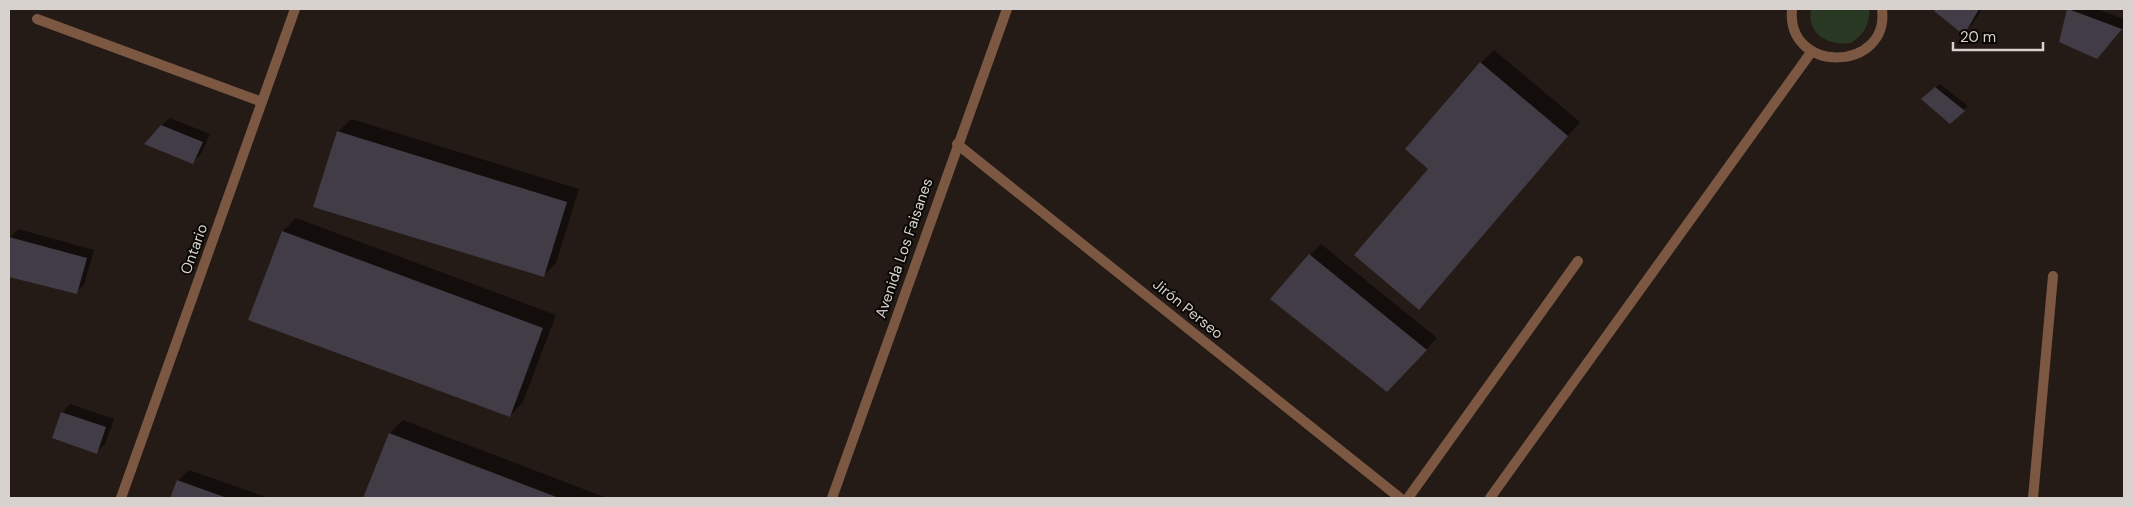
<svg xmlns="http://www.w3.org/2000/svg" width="2133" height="507" font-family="'DM Sans',sans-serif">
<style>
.green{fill:#293823}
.shadow{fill:#0007}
.building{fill:#413c45}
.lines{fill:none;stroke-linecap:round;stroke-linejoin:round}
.service{stroke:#7c5843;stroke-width:10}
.minor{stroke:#7c5843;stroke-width:10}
.tertiary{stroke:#7c5843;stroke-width:10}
.labels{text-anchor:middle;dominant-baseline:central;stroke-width:4;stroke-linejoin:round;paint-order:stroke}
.street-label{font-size:15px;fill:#d8d2ce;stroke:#0a0705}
</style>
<rect width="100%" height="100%" fill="#241b16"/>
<path class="green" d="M1811 9H1869C1871 24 1863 35 1851 43 1828 46 1806 34 1811 9Z"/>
<g class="shadow">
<path d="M1937 9H1982L1972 25 1964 33 1936 11Z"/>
<path d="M2068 9H2097L2124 19V26L2105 49 2060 41Z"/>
<path d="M1494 50 1580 122 1419 308 1430 168 1481 63Z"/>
<path d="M1940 84 1968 106 1950 122 1926 95Z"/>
<path d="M170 118 210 134 201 154 193 162 161 126Z"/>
<path d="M351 119 579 189 556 263 543 276 338 132Z"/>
<path d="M296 218 556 315 523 402 510 416 283 231Z"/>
<path d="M18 229 94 250 84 285 76 293 9 275V243L10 238Z"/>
<path d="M1321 244 1437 338 1398 379 1310 255Z"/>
<path d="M70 404 114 419 105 444 97 452 62 413Z"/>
<path d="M403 420 607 498H364L390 433Z"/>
<path d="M189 470 269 498H172L178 481Z"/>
</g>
<g class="building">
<path d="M1936 9H1979L1964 35 1934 11Z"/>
<path d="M2067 9H2068L2122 29 2097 59 2059 42Z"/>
<path d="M1480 62 1568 136 1419 310 1354 255 1428 169 1405 149Z"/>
<path d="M1935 87 1965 111 1950 124 1921 99Z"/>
<path d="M161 125 203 142 193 164 144 144Z"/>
<path d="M337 131 567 202 544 277 313 207Z"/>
<path d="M282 231 543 328 510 417 248 320Z"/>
<path d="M9 237 87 258 77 294 9 277Z"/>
<path d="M1309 254 1427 350 1387 392 1270 299Z"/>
<path d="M61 412 106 427 97 454 52 438Z"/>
<path d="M389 433 559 498H363Z"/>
<path d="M177 480 227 498H170Z"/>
</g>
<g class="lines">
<g class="service">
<path d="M1408 498 1578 261"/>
<path d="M1490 498 1812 51"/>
<path d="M2033 498 2053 276"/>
</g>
<g class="minor">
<path d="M1792 9C1786 75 1890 72 1882 9"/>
<path d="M37 19 262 102"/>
<path d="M957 144 1400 498"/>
<path d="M121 498 295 9"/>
</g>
<path class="tertiary" d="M832 498 1007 9"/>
</g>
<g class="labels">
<g class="street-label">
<text transform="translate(904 248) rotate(-71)">Avenida Los Faisanes</text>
<text transform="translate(194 249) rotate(-70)">Ontario</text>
<text transform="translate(1188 309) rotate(39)">Jirón Perseo</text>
</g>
</g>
<rect width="2133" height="507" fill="none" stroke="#d8d2ce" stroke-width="20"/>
<path d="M1953 42v8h90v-8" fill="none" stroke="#d8d2ce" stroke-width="2.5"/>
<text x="1960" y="42" font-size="15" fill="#d8d2ce" stroke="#0a0705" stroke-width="4" paint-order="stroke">20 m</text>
</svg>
